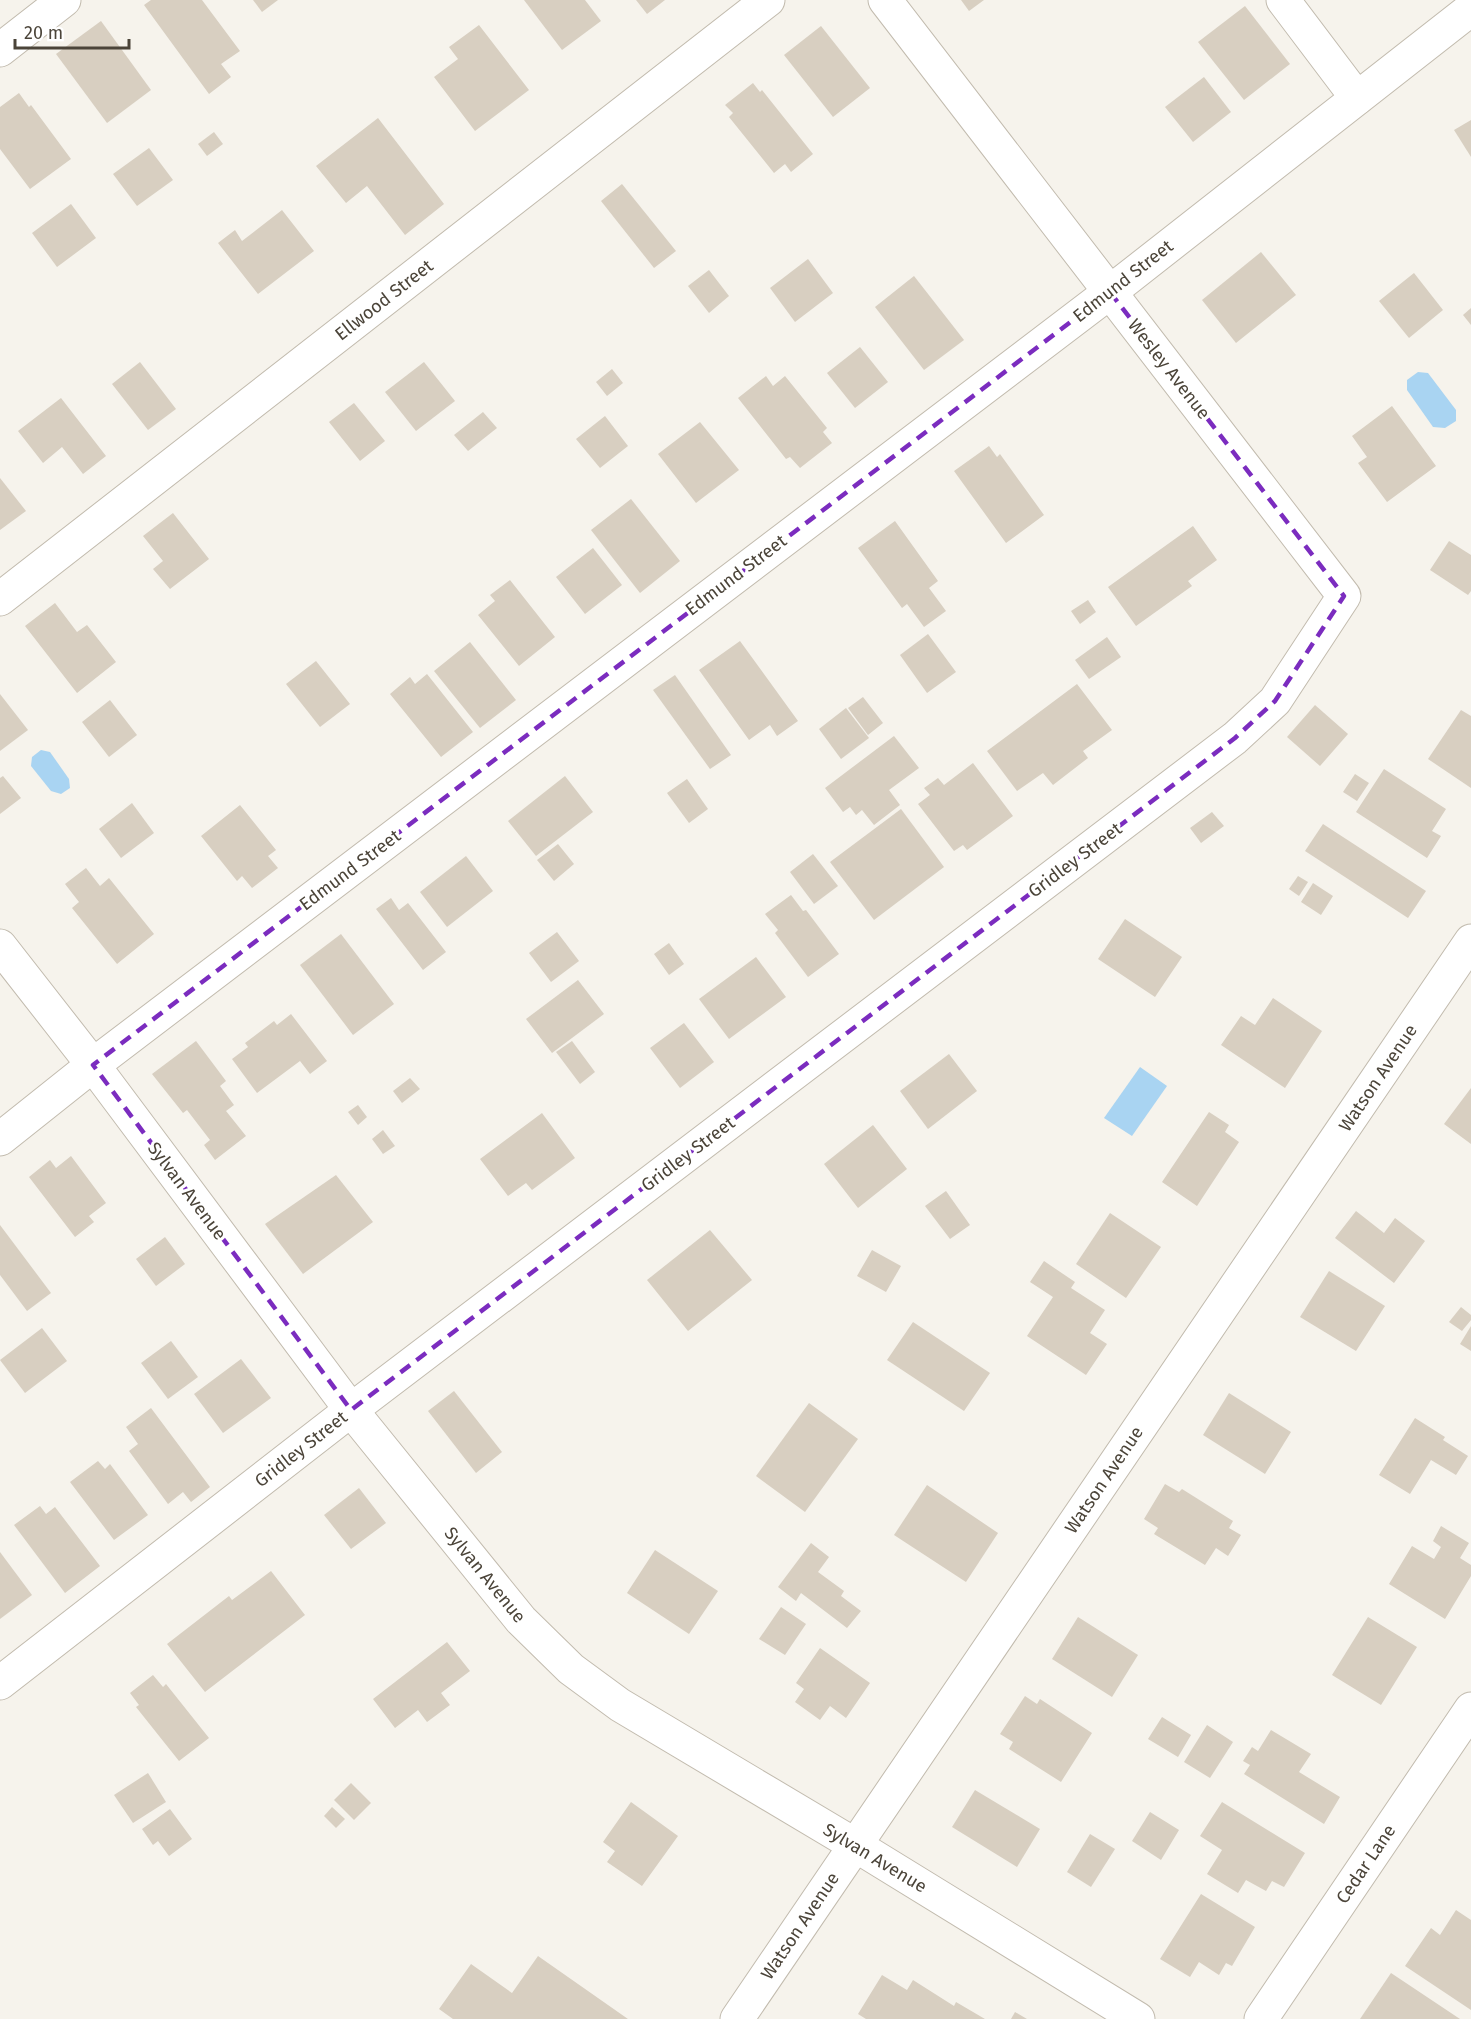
<svg xmlns="http://www.w3.org/2000/svg" width="1471" height="2019" font-family="'Fira Sans',sans-serif">
<style>
.water{fill:#a9d4f2}
.building{fill:#d8cfc1}
.lines{fill:none;stroke-linecap:round;stroke-linejoin:round}
.minor-casing{stroke:#c2bbae;stroke-width:35}
.minor{stroke:#fff;stroke-width:33}
.marked{fill:none;stroke:#7b2cbf;stroke-width:4.5;stroke-dasharray:12 8;stroke-linejoin:round}
.labels{text-anchor:middle;dominant-baseline:central;stroke-width:6;stroke-linejoin:round;paint-order:stroke}
.street-label{font-size:18px;fill:#4b4439;stroke:#fff}
</style>
<rect width="100%" height="100%" fill="#f6f3ec"/>
<g class="water">
<path d="M1418 372 1428 373 1456 410V421L1445 428 1433 427 1407 390V380Z"/>
<path d="M41 750 50 752 69 779 70 788 61 794 51 791 31 766 32 757Z"/>
<path d="M1140 1067 1167 1086 1132 1136 1104 1118Z"/>
</g>
<g class="building">
<path d="M151 0H202L240 51 221 64 231 77 209 94 144 5Z"/>
<path d="M253 0H278L262 12Z"/>
<path d="M524 0H585L601 21 562 50Z"/>
<path d="M636 0H665L647 14Z"/>
<path d="M961 0H984L969 11Z"/>
<path d="M1245 6 1290 64 1244 100 1198 42Z"/>
<path d="M101 21 151 90 107 123 56 54Z"/>
<path d="M479 25 529 90 475 131 434 77 458 59 449 47Z"/>
<path d="M821 26 870 88 833 117 784 55Z"/>
<path d="M1204 77 1231 112 1193 142 1165 107Z"/>
<path d="M753 83 760 92 762 90 813 154 791 172 785 164 774 173 729 117 733 113 725 105Z"/>
<path d="M19 93 29 107 31 105 71 159 30 189 0 149V107Z"/>
<path d="M378 118 444 204 405 235 367 186 346 203 316 166Z"/>
<path d="M1471 120V157L1454 130Z"/>
<path d="M214 132 223 144 207 156 198 144Z"/>
<path d="M149 148 173 180 137 206 113 174Z"/>
<path d="M622 184 676 251 654 268 601 201Z"/>
<path d="M71 204 96 238 57 267 32 233Z"/>
<path d="M282 210 314 251 258 294 218 243 235 230 242 241Z"/>
<path d="M1261 252 1296 295 1236 343 1202 300Z"/>
<path d="M808 259 833 293 795 322 770 288Z"/>
<path d="M709 270 729 296 709 313 688 286Z"/>
<path d="M1414 273 1443 310 1409 338 1379 301Z"/>
<path d="M914 276 964 340 924 370 875 307Z"/>
<path d="M1471 308V325L1463 315Z"/>
<path d="M860 347 888 382 855 408 827 373Z"/>
<path d="M140 362 176 409 148 430 112 384Z"/>
<path d="M424 362 455 401 416 431 385 392Z"/>
<path d="M612 369 623 383 607 396 596 382Z"/>
<path d="M766 376 773 386 785 376 827 428 823 432 832 443 800 468 790 457 786 459 738 398Z"/>
<path d="M61 398 106 456 83 474 62 447 43 463 18 431Z"/>
<path d="M354 403 385 441 360 461 329 422Z"/>
<path d="M1392 406 1436 466 1387 502 1358 463 1367 457 1352 436Z"/>
<path d="M483 412 497 428 468 451 454 435Z"/>
<path d="M605 416 628 446 600 468 576 439Z"/>
<path d="M700 422 739 470 696 503 658 454Z"/>
<path d="M989 446 997 457 1000 454 1044 515 1006 543 954 471Z"/>
<path d="M0 478 26 511 0 530Z"/>
<path d="M631 499 680 561 640 593 591 530Z"/>
<path d="M173 513 209 559 170 589 153 569 163 561 143 536Z"/>
<path d="M895 521 938 581 929 588 946 611 924 627 907 604 902 608 858 548Z"/>
<path d="M1193 526 1217 560 1188 581 1192 586 1136 626 1108 587Z"/>
<path d="M1449 541 1471 555V591L1468 595 1430 570Z"/>
<path d="M593 548 622 585 585 614 556 577Z"/>
<path d="M510 580 555 637 519 666 478 615 495 601 490 595Z"/>
<path d="M1088 600 1096 612 1080 624 1071 611Z"/>
<path d="M55 603 77 632 87 625 116 662 77 693 25 626Z"/>
<path d="M928 634 956 672 927 693 900 655Z"/>
<path d="M1107 637 1121 657 1089 679 1075 660Z"/>
<path d="M740 641 798 721 777 736 770 725 749 740 699 670Z"/>
<path d="M470 642 516 700 480 728 434 671Z"/>
<path d="M316 661 350 704 320 727 286 684Z"/>
<path d="M427 674 473 732 441 757 390 694 410 677 415 684Z"/>
<path d="M675 675 731 755 710 769 653 690Z"/>
<path d="M1077 684 1112 730 1083 751 1088 758 1053 785 1043 773 1017 791 987 751Z"/>
<path d="M0 694 28 730 0 751Z"/>
<path d="M863 697 883 723 868 735 848 708Z"/>
<path d="M110 700 137 735 109 757 82 722Z"/>
<path d="M1315 705 1348 734 1320 766 1287 737Z"/>
<path d="M846 708 869 738 841 759 819 729Z"/>
<path d="M1461 710 1471 716V788L1428 759Z"/>
<path d="M894 736 919 768 889 790 900 805 874 825 862 810 856 815 850 807 843 812 825 788Z"/>
<path d="M973 763 1013 816 967 850 963 845 954 851 918 804 930 795 924 788 938 778 944 785Z"/>
<path d="M1384 769 1446 809 1432 831 1441 836 1427 858 1356 812Z"/>
<path d="M1355 774 1369 783 1357 801 1343 792Z"/>
<path d="M3 776 21 798 0 814V778Z"/>
<path d="M565 776 593 812 536 856 508 821Z"/>
<path d="M687 779 708 809 689 823 667 793Z"/>
<path d="M132 803 154 833 121 858 99 829Z"/>
<path d="M240 805 276 850 268 856 278 868 252 888 242 876 237 881 201 836Z"/>
<path d="M901 809 944 867 874 920 830 862Z"/>
<path d="M1212 812 1224 826 1201 843 1190 828Z"/>
<path d="M1323 824 1426 891 1408 918 1305 851Z"/>
<path d="M558 844 574 864 554 881 537 860Z"/>
<path d="M813 854 838 886 814 904 790 872Z"/>
<path d="M466 856 493 891 447 927 420 892Z"/>
<path d="M86 868 100 886 109 878 154 934 117 964 72 908 79 902 65 884Z"/>
<path d="M1298 876 1308 882 1299 896 1289 889Z"/>
<path d="M1313 883 1333 896 1321 915 1301 902Z"/>
<path d="M791 895 803 911 806 910 839 954 808 977 775 933 778 930 765 914Z"/>
<path d="M391 898 399 910 408 903 446 952 423 970 376 909Z"/>
<path d="M1125 919 1182 957 1155 997 1098 959Z"/>
<path d="M557 932 579 961 551 982 529 953Z"/>
<path d="M341 934 394 1004 353 1035 300 965Z"/>
<path d="M669 943 684 964 669 975 654 954Z"/>
<path d="M756 957 786 997 729 1039 699 999Z"/>
<path d="M578 980 604 1014 552 1053 526 1019Z"/>
<path d="M1273 998 1322 1031 1285 1088 1221 1045 1241 1016 1255 1025Z"/>
<path d="M291 1014 327 1061 310 1074 300 1061 257 1093 232 1059 248 1047 245 1043 274 1021 277 1025Z"/>
<path d="M684 1023 714 1062 680 1088 650 1048Z"/>
<path d="M196 1041 226 1081 220 1086 234 1105 226 1111 246 1136 215 1160 204 1145 210 1140 187 1110 183 1113 152 1074Z"/>
<path d="M572 1041 595 1072 580 1084 556 1052Z"/>
<path d="M949 1054 977 1091 928 1129 900 1091Z"/>
<path d="M410 1078 420 1089 402 1103 393 1091Z"/>
<path d="M1471 1088V1144L1444 1124Z"/>
<path d="M358 1105 367 1117 358 1125 348 1112Z"/>
<path d="M1209 1112 1229 1125 1225 1132 1239 1142 1197 1206 1162 1182Z"/>
<path d="M542 1113 575 1158 532 1190 526 1183 508 1196 480 1159Z"/>
<path d="M873 1125 907 1169 858 1208 824 1164Z"/>
<path d="M383 1130 395 1146 383 1154 372 1139Z"/>
<path d="M71 1156 106 1203 89 1216 94 1222 75 1237 29 1177 50 1160 56 1168Z"/>
<path d="M336 1175 373 1222 303 1274 265 1224Z"/>
<path d="M946 1191 970 1225 950 1239 925 1206Z"/>
<path d="M1356 1211 1384 1233 1395 1218 1425 1241 1394 1283 1335 1238Z"/>
<path d="M1110 1213 1161 1247 1126 1298 1076 1264Z"/>
<path d="M0 1225 51 1293 27 1311 0 1275Z"/>
<path d="M710 1230 752 1280 688 1331 647 1280Z"/>
<path d="M165 1237 185 1264 156 1286 136 1259Z"/>
<path d="M872 1250 901 1266 886 1292 857 1276Z"/>
<path d="M1044 1261 1075 1282 1071 1288 1105 1310 1090 1333 1107 1344 1086 1375 1027 1336 1053 1297 1030 1282Z"/>
<path d="M1329 1271 1385 1306 1356 1351 1300 1317Z"/>
<path d="M1461 1307 1471 1315V1320L1462 1331 1449 1322Z"/>
<path d="M913 1322 990 1373 964 1411 887 1360Z"/>
<path d="M1471 1326V1351L1460 1344Z"/>
<path d="M42 1328 67 1361 25 1393 0 1360Z"/>
<path d="M171 1341 198 1377 168 1399 141 1363Z"/>
<path d="M241 1359 271 1398 223 1433 194 1394Z"/>
<path d="M454 1391 502 1452 476 1473 428 1411Z"/>
<path d="M1229 1393 1291 1432 1265 1474 1203 1435Z"/>
<path d="M809 1403 858 1439 805 1512 756 1476Z"/>
<path d="M151 1408 210 1487 191 1502 183 1492 168 1504 129 1451 138 1444 126 1427Z"/>
<path d="M1415 1418 1445 1437 1443 1440 1468 1456 1456 1475 1431 1460 1410 1494 1379 1475Z"/>
<path d="M98 1461 105 1469 110 1464 148 1515 114 1540 70 1482Z"/>
<path d="M1165 1484 1179 1492 1182 1489 1233 1521 1229 1528 1241 1535 1228 1556 1216 1548 1205 1565 1154 1534 1158 1528 1144 1519Z"/>
<path d="M927 1485 998 1533 966 1582 894 1535Z"/>
<path d="M359 1488 386 1523 351 1549 324 1515Z"/>
<path d="M40 1506 46 1514 55 1507 100 1566 65 1593 14 1525Z"/>
<path d="M1441 1526 1469 1543 1460 1558 1471 1565V1576L1445 1619 1389 1584 1412 1546 1434 1559 1441 1547 1433 1541Z"/>
<path d="M811 1543 829 1557 818 1572 844 1591 841 1596 861 1611 847 1628 801 1593 796 1601 778 1587Z"/>
<path d="M655 1550 718 1591 689 1634 627 1593Z"/>
<path d="M0 1552 32 1595 0 1619Z"/>
<path d="M271 1571 305 1615 205 1692 167 1644 229 1596 232 1600Z"/>
<path d="M781 1607 806 1624 785 1655 759 1639Z"/>
<path d="M1078 1617 1138 1655 1112 1697 1052 1659Z"/>
<path d="M1368 1617 1417 1647 1381 1705 1332 1675Z"/>
<path d="M447 1642 470 1671 441 1693 450 1705 427 1722 418 1710 395 1728 373 1699Z"/>
<path d="M820 1648 870 1683 846 1718 830 1706 820 1720 795 1702 804 1689 796 1683Z"/>
<path d="M153 1675 163 1687 166 1684 209 1738 179 1761 136 1707 139 1705 130 1693Z"/>
<path d="M1025 1696 1037 1704 1040 1699 1092 1733 1061 1782 1009 1749 1013 1742 1000 1734Z"/>
<path d="M1162 1717 1191 1735 1178 1757 1148 1739Z"/>
<path d="M1207 1725 1233 1742 1210 1778 1184 1762Z"/>
<path d="M1271 1730 1311 1754 1299 1772 1340 1797 1324 1824 1244 1774 1250 1765 1243 1761 1252 1747 1258 1751Z"/>
<path d="M148 1773 166 1802 133 1823 114 1795Z"/>
<path d="M351 1783 371 1803 354 1820 334 1800Z"/>
<path d="M975 1790 1040 1829 1017 1867 952 1827Z"/>
<path d="M631 1802 678 1836 642 1886 607 1862 615 1851 603 1842Z"/>
<path d="M1222 1802 1305 1853 1284 1887 1272 1881 1266 1891 1246 1880 1238 1893 1207 1874 1222 1850 1200 1836Z"/>
<path d="M332 1807 345 1819 336 1828 324 1816Z"/>
<path d="M170 1809 192 1839 169 1856 158 1841 153 1845 142 1829Z"/>
<path d="M1150 1812 1179 1830 1161 1860 1132 1841Z"/>
<path d="M1090 1834 1115 1849 1091 1887 1067 1872Z"/>
<path d="M1201 1894 1255 1927 1232 1966 1226 1963 1219 1975 1199 1962 1190 1977 1160 1959Z"/>
<path d="M1456 1910 1471 1920V2010L1405 1966 1431 1928 1440 1935Z"/>
<path d="M538 1956 628 2019H453L439 2009 471 1964 512 1993Z"/>
<path d="M1391 1973 1460 2019H1360Z"/>
<path d="M882 1975 907 1990 913 1980 954 2006 956 2002 985 2019H866L858 2014Z"/>
<path d="M1015 2012 1027 2019H1011Z"/>
</g>
<g class="lines">
<g class="minor-casing">
<g id="minor">
<path d="M1283 0 1357 98"/>
<path d="M0 50 64 0"/>
<path d="M0 599 768 0"/>
<path d="M0 946 93 1065 351 1410 521 1620 571 1669 620 1705 855 1845 1138 2019"/>
<path d="M0 1139 93 1065 1110 292 1471 9"/>
<path d="M0 1683 351 1410 1235 738 1275 701 1344 596 885 0"/>
<path d="M737 2019 1471 941"/>
<path d="M1261 2019 1471 1709"/>
</g>
</g>
<use href="#minor" class="minor"/>
</g>
<path class="marked" d="M1110 292 1344 596 1275 701 1235 738 351 1410 93 1065Z"/>
<g class="labels">
<g class="street-label">
<text transform="translate(1123 281) rotate(-38)">Edmund Street</text>
<text transform="translate(384 300) rotate(-38)">Ellwood Street</text>
<text transform="translate(1169 369) rotate(52)">Wesley Avenue</text>
<text transform="translate(736 575) rotate(-37)">Edmund Street</text>
<text transform="translate(1075 860) rotate(-37)">Gridley Street</text>
<text transform="translate(350 870) rotate(-37)">Edmund Street</text>
<text transform="translate(1378 1078) rotate(-56)">Watson Avenue</text>
<text transform="translate(688 1154) rotate(-37)">Gridley Street</text>
<text transform="translate(187 1191) rotate(53)">Sylvan Avenue</text>
<text transform="translate(301 1449) rotate(-38)">Gridley Street</text>
<text transform="translate(1104 1480) rotate(-56)">Watson Avenue</text>
<text transform="translate(485 1575) rotate(51)">Sylvan Avenue</text>
<text transform="translate(875 1858) rotate(31)">Sylvan Avenue</text>
<text transform="translate(1366 1864) rotate(-56)">Cedar Lane</text>
<text transform="translate(800 1926) rotate(-56)">Watson Avenue</text>
</g>
</g>
<path d="M15 39v9h114v-9" fill="none" stroke="#4b4439" stroke-width="3"/>
<text x="24" y="39" font-size="18" fill="#4b4439" stroke="#ffffff" stroke-width="4.5" paint-order="stroke">20 m</text>
</svg>
